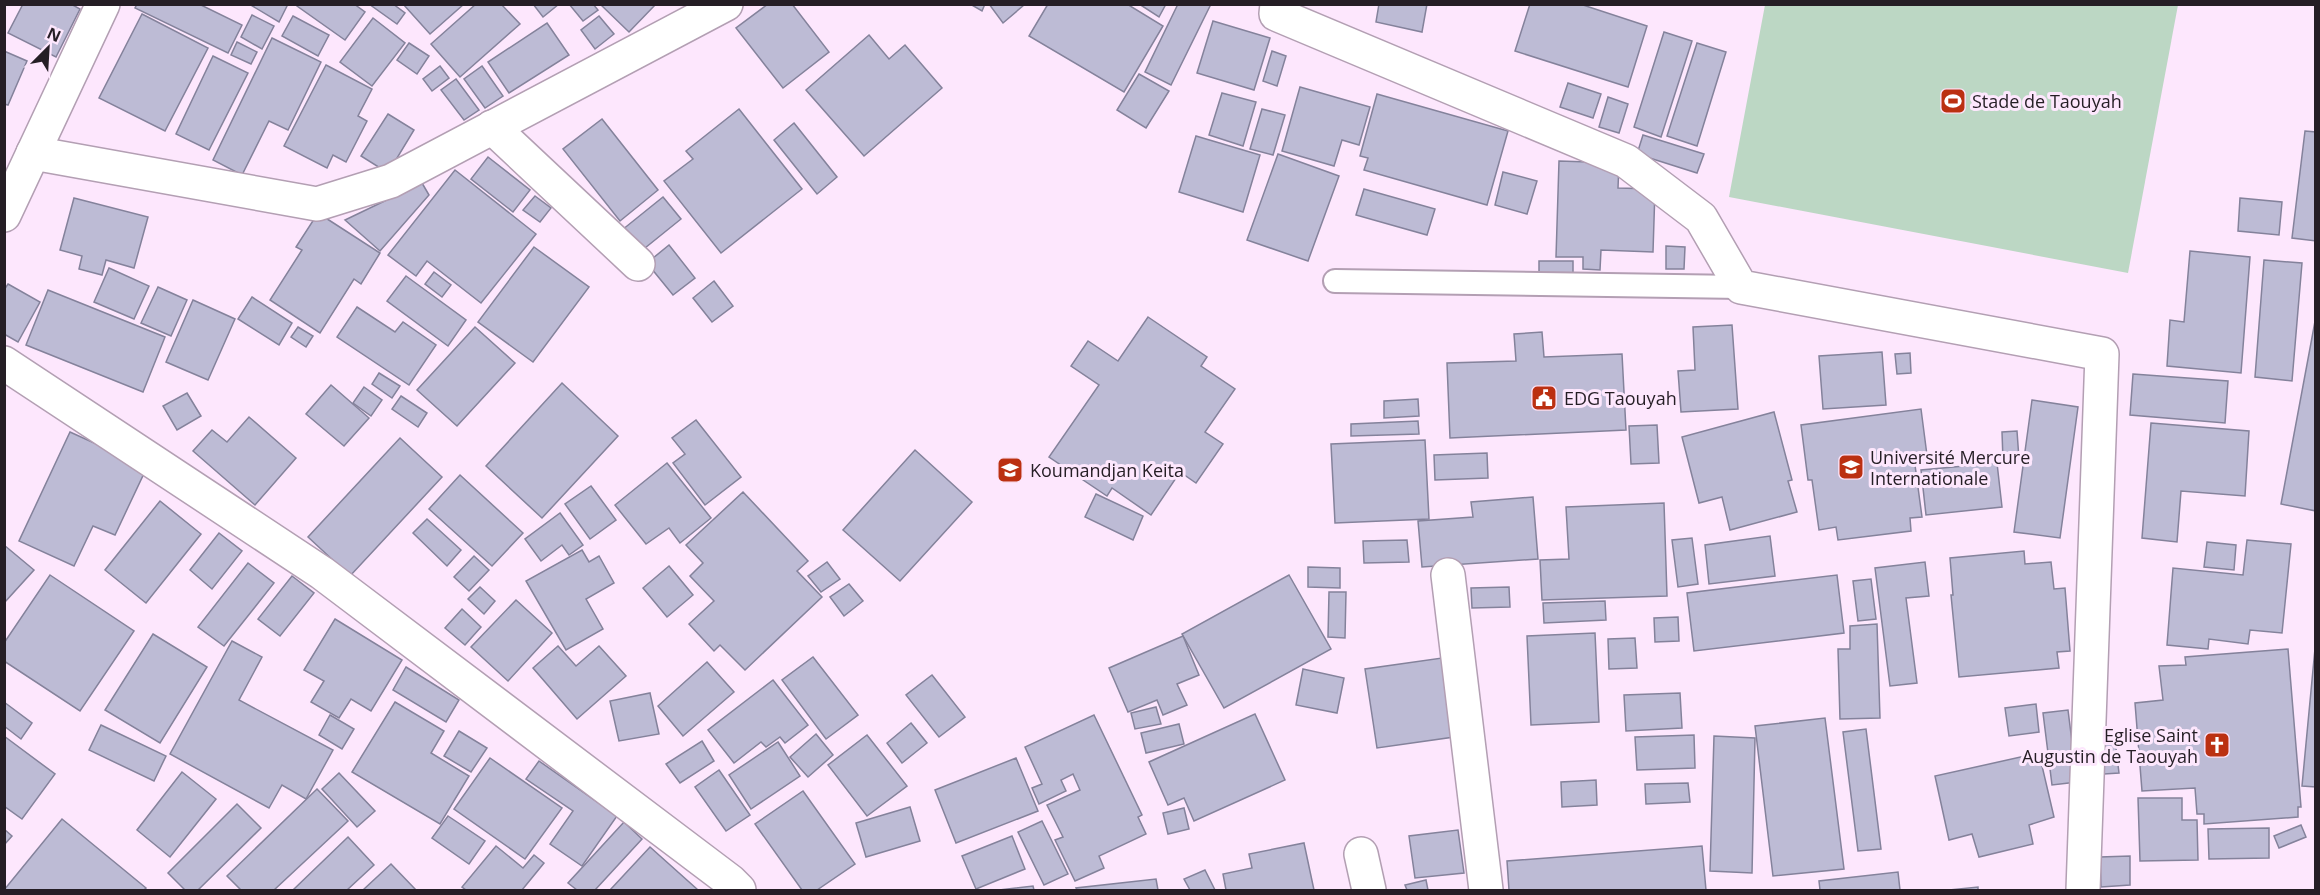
<svg xmlns="http://www.w3.org/2000/svg" width="2320" height="895" font-family="'Open Sans',sans-serif">
<style>
.green{fill:#bcd7c4}
.building{fill:#bdbbd5;stroke:#84829b;stroke-width:1.5}
.lines{fill:none;stroke-linecap:round;stroke-linejoin:round}
.service-casing{stroke:#b39fb3;stroke-width:26}
.minor-casing{stroke:#b39fb3;stroke-width:36}
.service{stroke:#fff;stroke-width:22}
.minor{stroke:#fff;stroke-width:33}
.labels{text-anchor:middle;dominant-baseline:central;stroke-width:6;stroke-linejoin:round;paint-order:stroke}
.poi-label{font-size:18px;fill:#251e25;stroke:#fde7fd;text-anchor:start}
</style>
<rect width="100%" height="100%" fill="#fde7fd"/>
<path class="green" d="M1765 5H2178L2128 273 1729 197Z"/>
<g class="building">
<path d="M23 4H71L80 9 56 57 8 33Z"/>
<path d="M137 4H199L242 25 228 53 135 8Z"/>
<path d="M249 4H288L279 22Z"/>
<path d="M298 4H354L365 12 345 40 297 6Z"/>
<path d="M369 4H393L405 13 397 24Z"/>
<path d="M403 4H464L430 34Z"/>
<path d="M476 4H501L520 24 460 77 431 44Z"/>
<path d="M533 4H559L543 17Z"/>
<path d="M569 4H593L598 10 583 21Z"/>
<path d="M600 4H656L629 32Z"/>
<path d="M768 4H792L829 52 783 88 736 28Z"/>
<path d="M970 4H985L982 11Z"/>
<path d="M989 4H1023L1024 5 1003 23Z"/>
<path d="M1048 4H1127L1163 26 1124 92 1029 36Z"/>
<path d="M1139 4H1166L1159 17Z"/>
<path d="M1178 4H1211L1171 85 1145 72Z"/>
<path d="M1379 4H1427L1422 32 1376 22Z"/>
<path d="M1530 4H1580L1647 26 1628 87 1515 51Z"/>
<path d="M142 14 208 48 165 131 99 98Z"/>
<path d="M252 15 274 26 262 49 241 37Z"/>
<path d="M293 16 329 35 318 56 282 36Z"/>
<path d="M599 16 614 34 595 49 581 30Z"/>
<path d="M373 18 405 43 372 86 340 62Z"/>
<path d="M1213 21 1270 38 1254 90 1197 73Z"/>
<path d="M547 23 569 55 509 93 488 62Z"/>
<path d="M1664 32 1692 41 1661 137 1634 127Z"/>
<path d="M869 35 889 59 905 45 942 88 864 156 806 90Z"/>
<path d="M272 38 321 62 288 130 269 121 242 175 213 160Z"/>
<path d="M237 42 257 52 251 64 231 55Z"/>
<path d="M409 43 429 56 417 74 397 60Z"/>
<path d="M1697 43 1726 52 1697 146 1667 136Z"/>
<path d="M4 51 27 61 8 105 4 104Z"/>
<path d="M1272 51 1286 56 1277 86 1263 81Z"/>
<path d="M213 56 248 73 209 150 176 134Z"/>
<path d="M326 65 372 89 358 116 367 121 346 162 333 155 327 168 284 146Z"/>
<path d="M440 66 449 78 432 91 423 79Z"/>
<path d="M482 66 503 96 485 108 464 79Z"/>
<path d="M1139 74 1169 91 1146 128 1117 110Z"/>
<path d="M456 79 479 110 464 120 441 90Z"/>
<path d="M1568 83 1601 94 1593 118 1560 107Z"/>
<path d="M1300 87 1370 107 1359 145 1342 140 1334 166 1282 151Z"/>
<path d="M1222 93 1256 102 1243 146 1209 135Z"/>
<path d="M1377 94 1508 131 1487 205 1364 170 1368 158 1360 156Z"/>
<path d="M1608 97 1628 104 1619 133 1599 127Z"/>
<path d="M739 109 802 189 721 253 664 181 693 159 686 151Z"/>
<path d="M1262 109 1285 115 1273 155 1250 149Z"/>
<path d="M388 114 414 130 388 173 361 156Z"/>
<path d="M602 119 658 190 620 221 563 149Z"/>
<path d="M794 123 837 177 817 194 774 140Z"/>
<path d="M2305 131 2316 132V241L2292 238Z"/>
<path d="M1643 135 1704 154 1697 173 1637 154Z"/>
<path d="M1196 136 1260 155 1243 212 1179 192Z"/>
<path d="M1278 154 1339 176 1308 261 1247 240Z"/>
<path d="M488 157 530 190 513 212 471 179Z"/>
<path d="M1559 161 1619 163 1618 188 1655 189 1653 252 1601 250 1600 270 1583 269V257H1556Z"/>
<path d="M455 170 536 234 481 303 427 261 416 276 388 255Z"/>
<path d="M1503 172 1537 181 1527 214 1495 205Z"/>
<path d="M422 183 429 195 380 251 345 220Z"/>
<path d="M1364 189 1435 209 1427 235 1356 215Z"/>
<path d="M535 196 551 208 540 222 523 210Z"/>
<path d="M663 197 681 219 640 252 622 230Z"/>
<path d="M74 198 148 217 134 268 106 260 102 275 79 269 82 256 60 250Z"/>
<path d="M2240 198 2282 202 2279 235 2238 231Z"/>
<path d="M318 213 380 253 361 284 354 279 320 333 270 300 302 250 296 247Z"/>
<path d="M669 245 695 278 673 295 647 263Z"/>
<path d="M1666 246 1685 247 1684 269H1666Z"/>
<path d="M534 247 589 287 533 362 478 322Z"/>
<path d="M2190 251 2250 257 2241 373 2167 366 2170 320 2184 322Z"/>
<path d="M2264 260 2302 263 2292 381 2255 377Z"/>
<path d="M1539 261H1573V281L1539 280Z"/>
<path d="M109 268 149 286 134 319 94 302Z"/>
<path d="M434 272 451 285 442 297 425 284Z"/>
<path d="M406 276 466 320 448 346 387 301Z"/>
<path d="M714 281 733 306 712 322 693 298Z"/>
<path d="M8 284 40 302 18 342 4 334V290Z"/>
<path d="M158 287 187 300 171 336 141 323Z"/>
<path d="M48 290 165 337 143 392 26 345Z"/>
<path d="M252 297 292 323 279 345 238 319Z"/>
<path d="M193 300 235 319 208 380 166 362Z"/>
<path d="M357 307 395 332 403 322 436 345 409 385 337 337Z"/>
<path d="M2316 316V511L2281 504Z"/>
<path d="M1148 317 1207 357 1201 366 1235 389 1205 432 1223 444 1196 483 1180 472 1151 515 1112 488 1107 496 1049 457 1099 385 1071 366 1088 341 1118 361Z"/>
<path d="M1732 325 1738 409 1681 412 1678 371 1695 370 1693 327Z"/>
<path d="M298 327 313 336 306 347 291 337Z"/>
<path d="M475 327 515 363 457 426 417 390Z"/>
<path d="M1542 332 1544 357 1622 354 1626 430 1450 438 1447 363 1516 361 1514 334Z"/>
<path d="M1882 352 1886 405 1823 409 1819 356Z"/>
<path d="M1910 353 1911 373 1897 374 1895 354Z"/>
<path d="M379 373 400 386 392 398 372 384Z"/>
<path d="M2133 374 2228 381 2225 423 2130 415Z"/>
<path d="M562 383 618 436 542 518 486 466Z"/>
<path d="M331 385 369 418 344 446 306 414Z"/>
<path d="M364 387 382 400 371 416 353 403Z"/>
<path d="M187 393 201 416 177 430 163 406Z"/>
<path d="M401 396 427 413 418 427 392 409Z"/>
<path d="M1418 399 1419 416 1384 418V401Z"/>
<path d="M2032 400 2078 407 2060 538 2014 532Z"/>
<path d="M1921 409 1928 463 1915 465 1922 517 1910 518 1911 531 1838 540 1836 527 1819 530 1812 480H1808L1801 425Z"/>
<path d="M1774 412 1792 480 1788 481 1797 512 1730 530 1722 497 1699 503 1682 437Z"/>
<path d="M249 417 296 458 255 505 193 451 212 430 227 442Z"/>
<path d="M696 420 741 477 705 505 673 463 685 454 672 438Z"/>
<path d="M1418 421 1419 434 1351 436V424Z"/>
<path d="M2151 423 2249 431 2245 496 2181 491 2177 542 2142 538Z"/>
<path d="M1657 425 1659 463 1631 464 1629 426Z"/>
<path d="M2017 431 2019 459 2003 460 2002 432Z"/>
<path d="M70 432 147 467 115 535 93 526 74 566 19 541Z"/>
<path d="M400 438 442 477 350 576 308 537Z"/>
<path d="M1425 440 1429 519 1335 523 1331 444Z"/>
<path d="M915 450 972 502 900 581 843 530Z"/>
<path d="M1487 453 1488 478 1435 480 1434 455Z"/>
<path d="M667 463 711 518 680 543 669 528 646 544 615 505Z"/>
<path d="M1997 463 2002 507 1926 515 1921 470Z"/>
<path d="M460 475 523 533 492 566 429 509Z"/>
<path d="M591 486 616 520 590 539 565 504Z"/>
<path d="M743 492 808 561 797 571 822 597 745 670 720 645 714 651 689 624 714 601 690 576 703 563 686 545Z"/>
<path d="M1096 494 1143 516 1133 540 1085 517Z"/>
<path d="M1533 497 1538 559 1422 567 1418 521 1473 517 1471 502Z"/>
<path d="M160 501 201 534 146 603 105 570Z"/>
<path d="M1664 503 1667 596 1542 600 1540 560 1569 559 1566 507Z"/>
<path d="M560 513 583 545 569 555 562 545 541 561 525 539Z"/>
<path d="M427 519 461 550 447 566 413 533Z"/>
<path d="M219 533 242 551 212 589 190 570Z"/>
<path d="M1770 536 1775 576 1709 584 1705 545Z"/>
<path d="M1692 538 1698 584 1678 587 1672 540Z"/>
<path d="M1407 540 1409 562 1364 563 1363 541Z"/>
<path d="M2247 540 2291 544 2282 633 2250 630 2248 644 2209 639 2208 649 2167 645 2173 568 2243 575Z"/>
<path d="M2207 542 2236 545 2234 570 2204 567Z"/>
<path d="M4 545 34 570 4 603Z"/>
<path d="M582 550 589 562 599 556 614 583 586 599 603 629 566 650 526 581Z"/>
<path d="M2024 551 2025 564 2051 562 2054 589 2065 588 2070 651 2057 652 2059 668 1959 677 1951 595H1953L1950 558Z"/>
<path d="M474 556 489 570 469 591 454 577Z"/>
<path d="M827 562 840 579 821 592 808 576Z"/>
<path d="M1925 562 1929 596 1906 598 1917 683 1890 686 1875 568Z"/>
<path d="M248 563 274 583 224 646 198 627Z"/>
<path d="M669 566 693 595 667 617 643 588Z"/>
<path d="M1308 567 1340 568V588L1308 587Z"/>
<path d="M50 575 134 631 80 711 4 661V643Z"/>
<path d="M1289 575 1331 649 1224 708 1182 634Z"/>
<path d="M1837 575 1844 633 1694 651 1687 593Z"/>
<path d="M292 576 314 593 280 636 258 619Z"/>
<path d="M1871 579 1876 619 1858 621 1853 581Z"/>
<path d="M849 584 863 601 844 616 830 597Z"/>
<path d="M480 587 495 601 484 614 468 599Z"/>
<path d="M1509 587 1510 607 1472 608 1471 588Z"/>
<path d="M1329 592H1346L1345 638 1328 637Z"/>
<path d="M516 600 552 633 508 681 471 647Z"/>
<path d="M1605 601 1606 620 1544 623 1543 603Z"/>
<path d="M462 609 481 627 465 645 445 628Z"/>
<path d="M1678 617 1679 641 1655 642 1654 618Z"/>
<path d="M335 619 402 660 371 711 351 699 339 718 311 702 324 681 304 670Z"/>
<path d="M1877 624 1880 718 1840 719 1838 649H1850V626Z"/>
<path d="M1595 633 1599 722 1531 725 1527 636Z"/>
<path d="M153 634 207 667 160 743 105 710Z"/>
<path d="M1183 636 1199 675 1177 684 1187 705 1163 715 1157 700 1128 712 1109 668Z"/>
<path d="M1635 638 1637 668 1609 669 1608 639Z"/>
<path d="M2316 638V787L2302 786Z"/>
<path d="M232 641 262 657 239 700 333 750 306 799 282 785 269 808 170 754Z"/>
<path d="M558 646 576 666 599 646 626 676 577 719 533 668Z"/>
<path d="M2288 649 2301 807H2298V817L2204 824V814H2197L2195 788 2142 791 2135 703 2163 700 2159 666 2186 665 2185 657Z"/>
<path d="M813 657 858 715 826 739 782 680Z"/>
<path d="M1442 658 1454 737 1377 748 1365 669Z"/>
<path d="M707 662 734 692 683 736 658 706Z"/>
<path d="M406 667 459 700 446 722 393 690Z"/>
<path d="M1303 669 1344 678 1337 713 1296 705Z"/>
<path d="M932 675 965 717 939 737 906 695Z"/>
<path d="M773 680 808 725 785 743 780 737 766 747 761 742 734 763 708 730Z"/>
<path d="M650 693 659 734 619 741 610 701Z"/>
<path d="M1680 693 1682 728 1626 731 1624 695Z"/>
<path d="M4 702 32 723 21 739 4 726Z"/>
<path d="M395 702 444 731 431 753 469 776 440 824 352 772Z"/>
<path d="M2036 704 2039 732 2009 736 2005 708Z"/>
<path d="M1156 707 1161 724 1135 729 1131 713Z"/>
<path d="M2068 710 2077 782 2052 785 2043 713Z"/>
<path d="M1255 714 1285 780 1194 821 1184 798 1168 805 1149 762Z"/>
<path d="M330 715 354 729 342 749 319 735Z"/>
<path d="M1094 715 1142 815 1138 817 1146 834 1099 856 1104 868 1075 881 1055 840 1063 837 1047 805 1080 790 1073 774 1061 780 1066 791 1039 804 1032 788 1042 784 1025 747Z"/>
<path d="M1825 718 1844 869 1773 876 1755 726Z"/>
<path d="M911 723 927 743 902 763 887 743Z"/>
<path d="M1179 724 1184 744 1146 753 1141 733Z"/>
<path d="M101 725 166 756 154 781 89 750Z"/>
<path d="M1866 729 1881 849 1858 851 1843 732Z"/>
<path d="M459 731 487 748 471 772 444 756Z"/>
<path d="M2114 732 2119 773 2104 774 2099 734Z"/>
<path d="M816 734 833 755 808 777 790 757Z"/>
<path d="M867 735 907 786 867 816 828 765Z"/>
<path d="M1694 735 1695 768 1637 770 1635 737Z"/>
<path d="M4 736 55 774 22 819 4 806Z"/>
<path d="M1714 736 1755 738 1752 873 1710 871Z"/>
<path d="M702 741 714 761 680 783 666 764Z"/>
<path d="M778 742 800 776 751 809 729 775Z"/>
<path d="M2039 753 2054 817 2029 825 2033 844 1979 857 1972 834 1949 840 1935 776Z"/>
<path d="M490 758 562 808 525 859 454 809Z"/>
<path d="M1016 758 1038 811 956 843 935 790Z"/>
<path d="M539 761 617 816 582 866 550 844 573 811 526 779Z"/>
<path d="M719 770 750 815 726 831 695 787Z"/>
<path d="M182 772 216 799 170 857 137 830Z"/>
<path d="M339 773 375 811 357 827 322 789Z"/>
<path d="M1596 780 1597 805 1562 807 1561 782Z"/>
<path d="M1688 783 1690 802 1646 804 1645 784Z"/>
<path d="M317 789 348 821 274 890H241L227 876Z"/>
<path d="M803 791 855 864 817 890H802L755 824Z"/>
<path d="M2138 798H2182V820H2197L2198 860 2140 861Z"/>
<path d="M237 804 261 828 198 890H185L168 873Z"/>
<path d="M910 807 920 841 866 857 856 823Z"/>
<path d="M1184 808 1189 829 1168 834 1163 813Z"/>
<path d="M448 816 485 841 469 864 432 838Z"/>
<path d="M62 819 146 888 144 890H4Z"/>
<path d="M1042 821 1068 874 1044 885 1018 832Z"/>
<path d="M624 822 642 839 595 890H577L568 883Z"/>
<path d="M2301 825 2306 837 2279 848 2274 836Z"/>
<path d="M2269 828V858L2209 859 2208 829Z"/>
<path d="M4 829 12 836 4 845Z"/>
<path d="M1458 830 1464 873 1415 878 1409 836Z"/>
<path d="M1012 836 1025 869 976 889 962 856Z"/>
<path d="M348 837 374 865 347 890H293Z"/>
<path d="M1304 843 1314 890H1226L1223 874 1252 868 1249 854Z"/>
<path d="M496 846 523 868 534 855 544 863 522 890H466L462 887Z"/>
<path d="M1702 846 1706 890H1509L1507 861Z"/>
<path d="M650 847 698 890H610Z"/>
<path d="M2130 856V885L2101 887 2100 857Z"/>
<path d="M391 864 416 890H363Z"/>
<path d="M1205 870 1215 890H1190L1184 879Z"/>
<path d="M1898 872 1900 890H1820L1819 881Z"/>
<path d="M1156 879 1158 890H1077L1076 888Z"/>
<path d="M1426 880 1428 890H1407L1405 885Z"/>
<path d="M1033 886 1034 890H999Z"/>
<path d="M1978 887V890H1949Z"/>
</g>
<g class="lines">
<g class="service-casing">
<path id="service" d="M1335 281 1741 287"/>
</g>
<g class="minor-casing">
<g id="minor">
<path d="M1277 4 1276 14 1626 161 1701 218 1741 287 2102 354 2083 890"/>
<path d="M492 127 638 264"/>
<path d="M33 153 317 204 391 181 726 4"/>
<path d="M4 215 103 4"/>
<path d="M4 363 322 573 730 881 739 890"/>
<path d="M1448 575 1486 890"/>
<path d="M1361 854 1369 890"/>
</g>
</g>
<use href="#service" class="service"/>
<use href="#minor" class="minor"/>
</g>
<defs>
<g id="stadium-square" transform="scale(1.35)"><rect x="-9" y="-9" width="18" height="18" rx="4" fill="#bb3011" stroke="#fde7fd"/><path d="M0-5a6.5 5 0 1 0 0 10a6.5 5 0 1 0 0-10ZM-3.5-1.8h7v3.6h-7Z" fill="#fff"/></g>
<g id="civic-square" transform="scale(1.35)"><rect x="-9" y="-9" width="18" height="18" rx="4" fill="#bb3011" stroke="#fde7fd"/><path d="M-.6-6.5H3V-4.5H.6V-3L4-1V1h2V6H-6V1h2V-1L-.6-3ZM-1.2 2.5V6h2.4V2.5Z" fill="#fff"/></g>
<g id="university-square" transform="scale(1.35)"><rect x="-9" y="-9" width="18" height="18" rx="4" fill="#bb3011" stroke="#fde7fd"/><path d="M0-5L7-2L0 1L-7-2ZM-4 1L0 2.5L4 1V4Q0 6-4 4Z" fill="#fff"/></g>
<g id="school-square" transform="scale(1.35)"><rect x="-9" y="-9" width="18" height="18" rx="4" fill="#bb3011" stroke="#fde7fd"/><path d="M0-5L7-2L0 1L-7-2ZM-4 1L0 2.5L4 1V4Q0 6-4 4Z" fill="#fff"/></g>
<g id="church-square" transform="scale(1.35)"><rect x="-9" y="-9" width="18" height="18" rx="4" fill="#bb3011" stroke="#fde7fd"/><path d="M-1.2-6h2.4v3.5h3.3v2.4h-3.3V6h-2.4V-.1h-3.3v-2.4h3.3Z" fill="#fff"/></g>
</defs>
<g fill-rule="evenodd">
<use href="#stadium-square" x="1953" y="101"/>
<use href="#civic-square" x="1544" y="398"/>
<use href="#university-square" x="1851" y="467"/>
<use href="#school-square" x="1010" y="470"/>
<use href="#church-square" x="2217" y="745"/>
</g>
<g class="labels">
<g class="poi-label">
<text x="1972" y="101">Stade de Taouyah</text>
<text x="1564" y="398">EDG Taouyah</text>
<text x="1870" y="457">Université Mercure<tspan x="1870" dy="21">Internationale</tspan></text>
<text x="1030" y="470">Koumandjan Keita</text>
<text x="2198" y="735" text-anchor="end">Eglise Saint<tspan x="2198" dy="21">Augustin de Taouyah</tspan></text>
</g>
</g>
<rect width="2320" height="895" fill="none" stroke="#251e25" stroke-width="12"/>
<g transform="translate(48 48) rotate(24)" stroke="#fde7fd" stroke-width="4.5" paint-order="stroke">
<path d="M0-4.5L10 22L0 15L-10 22Z" fill="#251e25"/>
<text y="-9" font-size="16" font-weight="bold" text-anchor="middle" fill="#251e25">N</text>
</g>
</svg>
